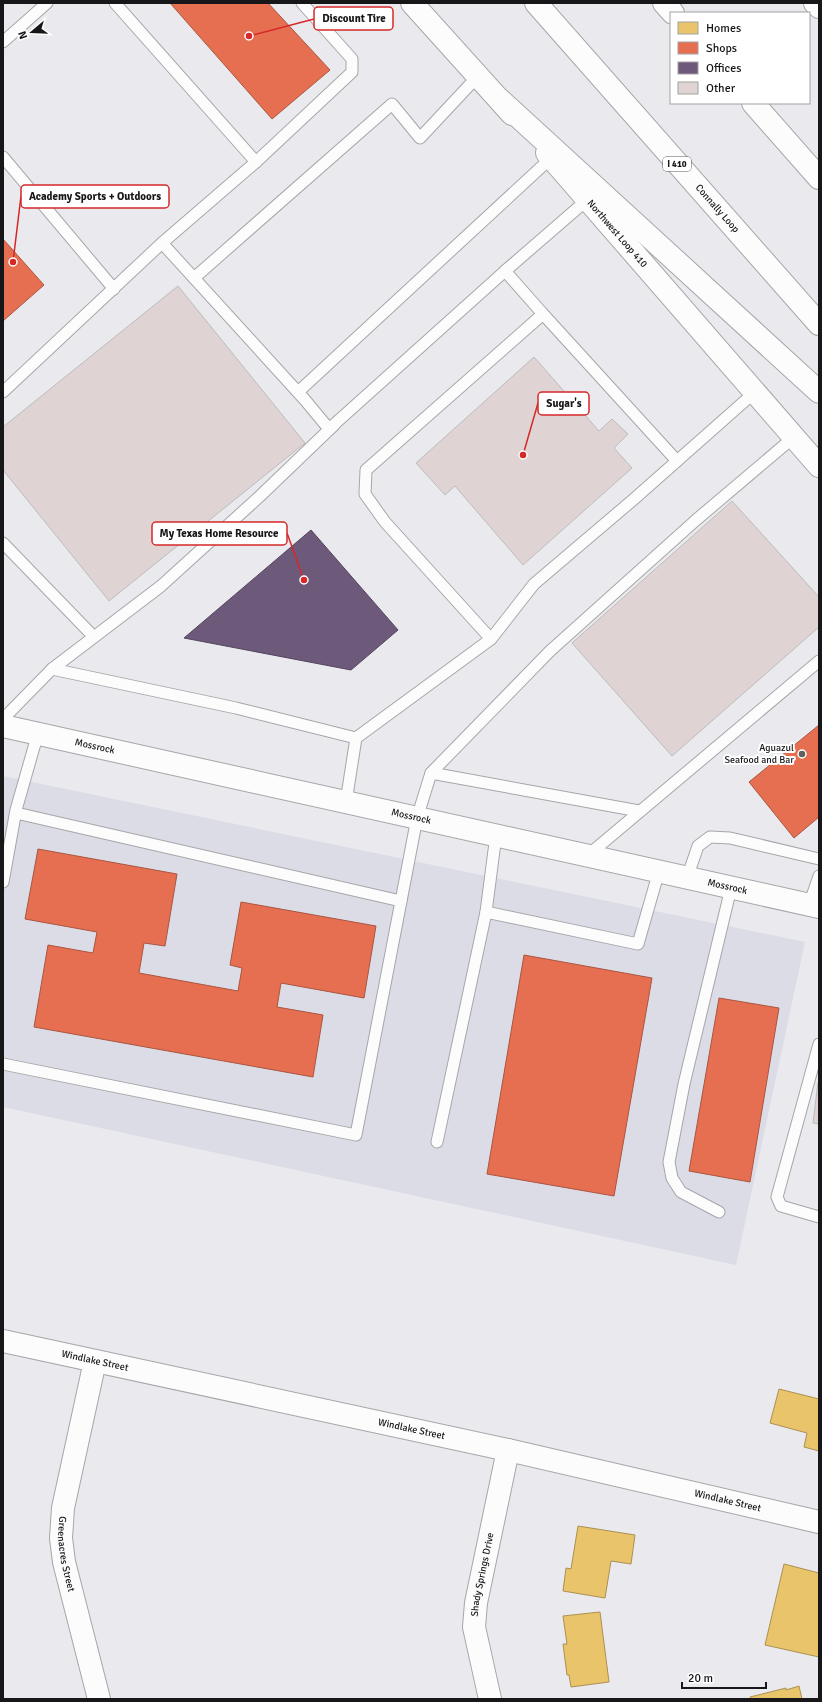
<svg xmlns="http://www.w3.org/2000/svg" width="822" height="1702" font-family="Signika,sans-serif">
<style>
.built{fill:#dbdce6}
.homes{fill:#e9c46a;stroke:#aa9052}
.shops{fill:#e76f51;stroke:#a95540}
.offices{fill:#6d597a;stroke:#53455d}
.building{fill:#dfd4d3;stroke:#bcbbbc}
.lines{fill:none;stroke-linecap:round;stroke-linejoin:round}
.lane-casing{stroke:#a6a6a9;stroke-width:13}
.street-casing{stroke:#a6a6a9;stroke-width:24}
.secondary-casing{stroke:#a6a6a9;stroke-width:24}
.highway-casing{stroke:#a6a6a9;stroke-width:24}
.lane{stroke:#fcfcfc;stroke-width:11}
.street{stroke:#fcfcfc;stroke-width:22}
.secondary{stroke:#fcfcfc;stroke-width:22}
.highway{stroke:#fcfcfc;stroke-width:22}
.poi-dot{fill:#616164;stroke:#fff;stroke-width:1.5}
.labels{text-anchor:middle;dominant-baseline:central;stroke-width:4;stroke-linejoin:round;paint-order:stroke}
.shield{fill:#fff;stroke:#5d5d5f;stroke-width:1}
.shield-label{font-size:9px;font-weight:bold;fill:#17171a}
.street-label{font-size:10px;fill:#17171a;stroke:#fff}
.poi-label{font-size:10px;fill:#17171a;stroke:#fff;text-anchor:end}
.leader{fill:none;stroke:#d62828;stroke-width:1.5}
.callout-dot{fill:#d62828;stroke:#fff;stroke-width:1.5}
.callout{fill:#fff;stroke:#d62828;stroke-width:1.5}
.callout-label{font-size:11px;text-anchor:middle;font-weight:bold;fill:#17171a}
</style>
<rect width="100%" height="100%" fill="#eaeaee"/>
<path class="built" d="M3 776 805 942 736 1265 3 1107Z"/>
<g class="homes">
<path d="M779 1389 819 1399V1451L804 1447 807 1433 770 1423Z"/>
<path d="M578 1526 635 1535 631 1564 611 1561 605 1598 563 1591 566 1568 571 1569Z"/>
<path d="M784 1564 819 1573V1657L765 1645Z"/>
<path d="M600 1612 609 1682 571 1687 569 1675H567L563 1644H567L563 1616Z"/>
<path d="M799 1686 802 1699H751L750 1697 786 1688V1690Z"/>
</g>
<g class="shops">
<path d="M170 3H268L330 70 272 119Z"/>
<path d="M3 239 44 285 3 321Z"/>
<path d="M819 725V817L794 838 749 782Z"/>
<path d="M38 849 177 874 165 946 144 943 139 973 238 991 242 968 230 965 241 902 376 926 364 998 281 983 277 1007 323 1015 313 1077 34 1027 48 945 93 953 97 932 25 919Z"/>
<path d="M524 955 652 978 614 1196 487 1174Z"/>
<path d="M719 998 779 1008 750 1182 689 1171Z"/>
</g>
<path class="offices" d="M311 530 398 630 351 670 184 638Z"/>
<g class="building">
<path d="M178 286 305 443 109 601 3 470V427Z"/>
<path d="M534 357 599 431 612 419 628 434 614 448 632 468 523 565 455 486 445 495 416 463Z"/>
<path d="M732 501 819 597V627L672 756 572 643Z"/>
<path d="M818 1082H819V1124L813 1123Z"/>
</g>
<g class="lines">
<g class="lane-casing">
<g id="lane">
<path d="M3 42 47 3"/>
<path d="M3 157 114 289"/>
<path d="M256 162 352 72V59L302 3"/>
<path d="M162 243 305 400 329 429 505 271"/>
<path d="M194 278 392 104 420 138 478 76"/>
<path d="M543 314 677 461"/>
<path d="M3 392 162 243 256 162 115 3"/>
<path d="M298 392 551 158"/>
<path d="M3 543 94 637"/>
<path d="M491 639 385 522 365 494 366 470 543 314 505 271 587 200"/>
<path d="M52 669 236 708 356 738"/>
<path d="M3 719 52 669 161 586 260 496 334 425"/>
<path d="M431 773 639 811"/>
<path d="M346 802 356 738 491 639 534 584 634 499 755 392"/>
<path d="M16 813 401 901"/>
<path d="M587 856 819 661"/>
<path d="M687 878 698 846 710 837 730 838 819 859"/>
<path d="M3 882 16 810 38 733"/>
<path d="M809 905 819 876"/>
<path d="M486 912 496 835"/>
<path d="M819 1044 777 1197 781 1206 819 1217"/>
<path d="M3 1064 356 1135 417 818 431 773 550 651 696 520 794 437"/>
<path d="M437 1142 486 912 638 944 659 871"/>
<path d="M719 1212 681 1192 672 1178 669 1162 684 1084 731 888"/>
</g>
</g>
<g class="street-casing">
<g id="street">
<path id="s1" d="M3 1341 508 1450 819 1522"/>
<path id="s2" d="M95 1361 63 1508 61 1538 64 1562 99 1699"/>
<path id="s3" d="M490 1699 474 1627 476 1603 508 1450"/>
</g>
</g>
<g class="secondary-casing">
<g id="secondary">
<path d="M412 3 512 114"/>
<path d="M815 3 819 7"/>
<path id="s4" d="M547 153 819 466"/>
<path id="s5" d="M3 726 819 907"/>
</g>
</g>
<g class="highway-casing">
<g id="highway">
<path id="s6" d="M536 3 819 324"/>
<path d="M664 3 673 13"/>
<path d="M499 99 819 392"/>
<path d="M753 103 819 178"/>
</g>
</g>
<use href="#lane" class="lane"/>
<use href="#street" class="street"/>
<use href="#secondary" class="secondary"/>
<use href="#highway" class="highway"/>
</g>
<circle class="poi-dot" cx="802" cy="754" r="4"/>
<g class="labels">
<rect class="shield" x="663" y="157" width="28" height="14" rx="3"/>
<g class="shield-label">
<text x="677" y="164">I 410</text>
</g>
<g class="street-label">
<text stroke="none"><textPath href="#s6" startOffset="274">Connally Loop</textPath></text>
<text stroke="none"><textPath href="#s4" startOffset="107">Northwest Loop 410</textPath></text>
<text stroke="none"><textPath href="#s5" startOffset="94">Mossrock</textPath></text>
<text stroke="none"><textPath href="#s5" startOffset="418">Mossrock</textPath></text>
<text stroke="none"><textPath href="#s5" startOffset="742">Mossrock</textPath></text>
<text stroke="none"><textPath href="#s1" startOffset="94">Windlake Street</textPath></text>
<text stroke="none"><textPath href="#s1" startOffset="418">Windlake Street</textPath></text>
<text stroke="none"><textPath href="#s1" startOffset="742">Windlake Street</textPath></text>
<text stroke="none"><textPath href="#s2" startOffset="197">Greenacres Street</textPath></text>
<text stroke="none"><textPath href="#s3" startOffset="127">Shady Springs Drive</textPath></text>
</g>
<g class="poi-label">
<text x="794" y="748">Aguazul<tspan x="794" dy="12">Seafood and Bar</tspan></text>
</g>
</g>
<path class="leader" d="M249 36L314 19M13 262L21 196M523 455L538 403M304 580L287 533"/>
<g class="callout-dot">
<circle cx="249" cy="36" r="4"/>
<circle cx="13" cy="262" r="4"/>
<circle cx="523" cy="455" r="4"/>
<circle cx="304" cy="580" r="4"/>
</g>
<g class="callout">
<rect x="314" y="7" width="79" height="23" rx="4"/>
<rect x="21" y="185" width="148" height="23" rx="4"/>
<rect x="538" y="392" width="51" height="23" rx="4"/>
<rect x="152" y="522" width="135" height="23" rx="4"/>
</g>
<g class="callout-label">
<text x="354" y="22">Discount Tire</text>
<text x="95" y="200">Academy Sports + Outdoors</text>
<text x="564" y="407">Sugar's</text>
<text x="219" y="537">My Texas Home Resource</text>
</g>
<rect width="822" height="1702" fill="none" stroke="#17171a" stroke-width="8"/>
<rect x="670" y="12" width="140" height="92" fill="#ffffff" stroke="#a2a2a3"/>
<rect x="678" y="22" width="20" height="12" fill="#e9c46a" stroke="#a2a2a3"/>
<text x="706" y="32" font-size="12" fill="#17171a">Homes</text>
<rect x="678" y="42" width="20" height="12" fill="#e76f51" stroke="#a2a2a3"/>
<text x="706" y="52" font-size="12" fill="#17171a">Shops</text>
<rect x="678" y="62" width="20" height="12" fill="#6d597a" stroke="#a2a2a3"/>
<text x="706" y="72" font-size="12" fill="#17171a">Offices</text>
<rect x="678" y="82" width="20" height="12" fill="#dfd4d3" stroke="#a2a2a3"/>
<text x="706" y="92" font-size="12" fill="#17171a">Other</text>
<g transform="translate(32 32) rotate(251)" stroke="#ffffff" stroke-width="3" paint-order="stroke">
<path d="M0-3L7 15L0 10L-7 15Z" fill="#17171a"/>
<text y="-6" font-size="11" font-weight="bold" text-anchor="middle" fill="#17171a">N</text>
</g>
<path d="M682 1682v6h84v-6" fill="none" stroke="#17171a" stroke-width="2"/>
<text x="688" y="1682" font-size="12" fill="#17171a" stroke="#ffffff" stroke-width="3" paint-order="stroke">20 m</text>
</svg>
